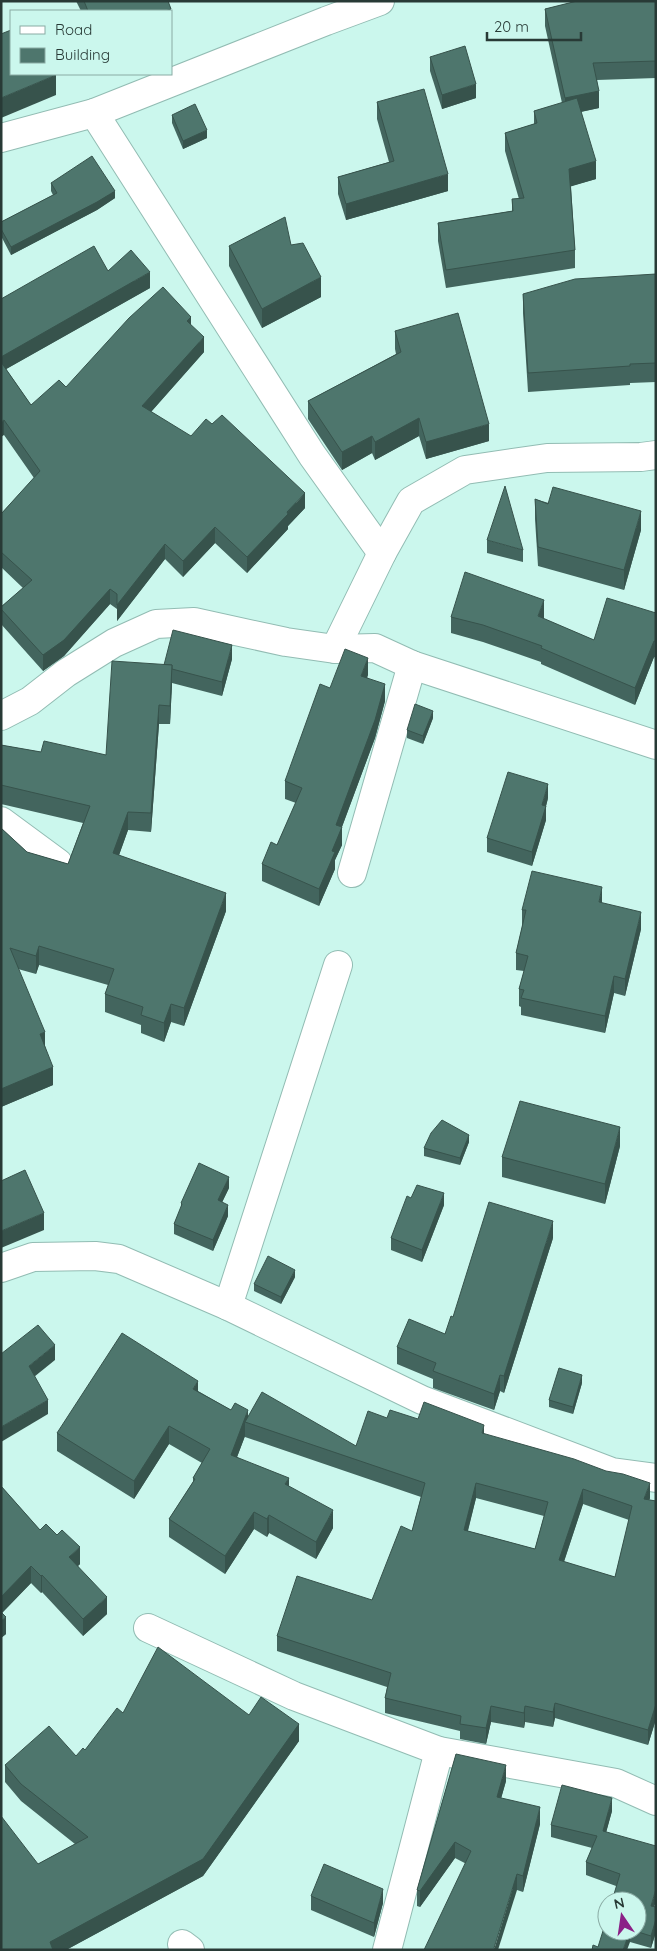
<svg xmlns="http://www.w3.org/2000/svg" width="657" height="1951" font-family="Quicksand,sans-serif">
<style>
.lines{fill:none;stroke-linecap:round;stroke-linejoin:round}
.minor-casing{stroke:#92bcb3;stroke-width:30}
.minor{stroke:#fff;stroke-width:28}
.wall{fill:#43655e;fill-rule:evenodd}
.shaded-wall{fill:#37534c}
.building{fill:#4e766d;stroke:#37534c;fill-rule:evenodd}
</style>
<rect width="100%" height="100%" fill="#cbf7ed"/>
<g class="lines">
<g class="minor-casing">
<g id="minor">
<path d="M94 113 312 455 382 553"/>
<path d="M1 138 94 113 326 21 380 1"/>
<path d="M335 649 382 553 411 501 465 470 547 458 641 457 656 455"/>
<path d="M1 716 30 701 66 673 114 643 156 624 194 622 286 642 335 649 375 648 412 665 656 745"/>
<path d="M1 821 58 863"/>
<path d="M352 873 412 665"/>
<path d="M1 1268 33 1257 95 1256 119 1259 228 1306 422 1400 612 1472 656 1478"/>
<path d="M228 1306 338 965"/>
<path d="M148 1628 294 1696 439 1751 616 1783 656 1801"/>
<path d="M182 1944 190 1950"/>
<path d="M387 1950 439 1751"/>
</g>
</g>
<use href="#minor" class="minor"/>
</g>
<g class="wall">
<path d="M76 1H168L171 11H81Z"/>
<path d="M574 1H656V78L597 80 599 108 581 112 596 179 571 186 575 250V268L446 288 438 241V223L512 211V199H519L505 151V133L534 124V111L562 103 545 26V9L574 2Z"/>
<path d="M430 57 476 98 442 109 430 71Z"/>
<path d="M377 102 448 191 346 220 338 194V177L389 162 377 119Z"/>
<path d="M172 115 207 138 183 149 172 123Z"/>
<path d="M51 183 115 198 97 210 11 255 1 236V222L53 195 51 191Z"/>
<path d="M291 245 321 297 262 328 229 266V246Z"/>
<path d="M108 271 150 288 6 369 31 405 66 387 191 325 204 352 151 412 305 508 288 526V529L247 573 215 543 183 577 165 559 117 621V609L110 604 64 656 43 671 1 624V607L23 588 1 567V514L34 478 4 435 1 299Z"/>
<path d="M656 274V382L630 383V385L528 392 523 313V294Z"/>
<path d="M395 331 489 441 426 459 419 436 375 460 372 453 342 470 308 419V401L396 354 395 349Z"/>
<path d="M535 499 641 530 624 590 538 566 535 519Z"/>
<path d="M487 540 523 550V562L487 553Z"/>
<path d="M656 613V658L654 657 635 705 541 664V662L483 642 451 633V617H544V619L594 640Z"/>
<path d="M232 659 222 696 172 683 170 724H159L151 832 128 830 119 855 226 911 184 1026 171 1022 164 1042 141 1033V1025L105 1012V994L108 985 39 965 36 974 18 969 45 1046 53 1085 1 1107V828L27 852 68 864 83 823 1 804V745L41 752 106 755 164 665Z"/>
<path d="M368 675 367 677 385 701 375 738 342 827V845L335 860V869L319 906 262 881V864L277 845 296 803 285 799V781L330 688Z"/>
<path d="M433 718 423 744 407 738V730Z"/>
<path d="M548 798 546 806V820L532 866 487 852V838Z"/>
<path d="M602 903 641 929 625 996 614 993 605 1033 521 1015V1007L519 1006V989L524 971 516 970V953L522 927V910Z"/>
<path d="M469 1142 460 1165 424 1156V1148Z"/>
<path d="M620 1146 605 1204 502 1177V1157Z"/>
<path d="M229 1188 222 1202 228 1216 213 1251 174 1234V1224L181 1208V1203Z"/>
<path d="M411 1198 444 1205 422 1262 391 1250V1238Z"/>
<path d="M553 1238 504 1393 500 1391 494 1410 433 1388V1379L397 1364V1347L445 1334 453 1317Z"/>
<path d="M295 1277 281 1304 254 1291V1284Z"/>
<path d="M582 1383 573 1414 549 1407V1400Z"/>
<path d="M198 1391 231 1410 248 1416 356 1446 387 1418 418 1419 484 1434 650 1498 649 1500 656 1501V1719L648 1745 555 1718 553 1727 525 1722 524 1728 491 1722 486 1744 460 1739V1731L385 1713V1698L387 1687 277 1651V1636L372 1600 412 1531 421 1497 245 1437V1436L237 1457 289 1486 333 1528 316 1559 269 1533 267 1537 254 1529 225 1574 169 1537V1519L193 1482V1478L202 1463 169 1444 134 1499 57 1451V1433ZM476 1498 544 1516 535 1549 468 1531ZM583 1504 629 1520 615 1577 564 1562Z"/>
<path d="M1 1486 40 1530 80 1564 78 1566 107 1614 83 1636 42 1592 41 1593 31 1583 2 1613 6 1634 1 1638Z"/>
<path d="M123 1713 249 1715 299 1741 203 1876 66 1950H1L38 1864 75 1844 21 1801 5 1782V1765L76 1756 85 1750Z"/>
<path d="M456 1754 506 1781 501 1798 540 1824 523 1892 517 1890 455 1858 420 1907 417 1906V1890Z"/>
<path d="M612 1811 606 1832 654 1907H656V1932L651 1948 630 1942 598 1947 607 1931H637L616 1886 586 1875V1862L592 1848 551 1837V1825Z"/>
<path d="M311 1896 383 1903 374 1937 311 1910Z"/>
</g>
<g class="shaded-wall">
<path d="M56 75V95L1 118V98Z"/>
<path d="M476 84V98L442 109V95Z"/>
<path d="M599 91V108L565 115V98Z"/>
<path d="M207 130V138L183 149V141Z"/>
<path d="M596 161V179L569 187V169Z"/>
<path d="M448 174V191L346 220V204Z"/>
<path d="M115 191V198L97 210 11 255V247Z"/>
<path d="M150 272V288L1 372V357Z"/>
<path d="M321 277V297L262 328V309Z"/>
<path d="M191 317V332L187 321Z"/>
<path d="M204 337V352L142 422V406Z"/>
<path d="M419 418V436L375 460V442Z"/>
<path d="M4 420V435L1 437V422Z"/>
<path d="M489 424V441L426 459V442Z"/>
<path d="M372 436V453L342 470V452Z"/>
<path d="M305 493V508L288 526V529L247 573V557Z"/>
<path d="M641 511V530L624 590V570Z"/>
<path d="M215 527V543L183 577V561Z"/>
<path d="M165 544V559L117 621V605Z"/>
<path d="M110 589V604L64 656 43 671V655Z"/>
<path d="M544 600V617L538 633V616Z"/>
<path d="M654 641V657L635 705V688Z"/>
<path d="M232 645V659L222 696V682Z"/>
<path d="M368 658V675L361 693V676Z"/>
<path d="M172 665V684L170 724V706Z"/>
<path d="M385 684V701L375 738 340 832 342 827V845L335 860V869L319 906V889L336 825Z"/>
<path d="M159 705V724L151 832V813Z"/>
<path d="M433 711V718L423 744V736Z"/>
<path d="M548 784V798L546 806V820L532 866V852L542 805Z"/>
<path d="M128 812V830L113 872V853Z"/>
<path d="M602 887V904L599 902Z"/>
<path d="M226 893V911L184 1026V1008Z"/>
<path d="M641 912V929L625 996V979Z"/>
<path d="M39 946V965L36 974V956Z"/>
<path d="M614 976V993L605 1033V1016Z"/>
<path d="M171 1004V1022L164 1042V1023Z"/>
<path d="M45 1032V1050L40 1034Z"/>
<path d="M53 1067V1085L1 1107V1089Z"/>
<path d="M620 1127V1146L605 1204V1184Z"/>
<path d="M469 1135V1142L460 1165V1158Z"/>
<path d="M229 1177V1188L218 1211V1200Z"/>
<path d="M444 1193V1205L422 1262V1250Z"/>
<path d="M228 1205V1216L213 1251V1240Z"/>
<path d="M44 1213V1230L1 1248V1231Z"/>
<path d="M553 1221V1238L504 1393V1376Z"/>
<path d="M295 1270V1277L281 1304V1297Z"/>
<path d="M55 1345V1360L29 1381V1366Z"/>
<path d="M500 1375V1391L494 1410V1394Z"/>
<path d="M582 1375V1383L573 1414V1407Z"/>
<path d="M198 1381V1399L193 1389Z"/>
<path d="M48 1400V1414L1 1442V1427Z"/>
<path d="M248 1410V1423L245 1422V1436L231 1473V1455Z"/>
<path d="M484 1425V1440L482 1433Z"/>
<path d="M169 1426V1444L134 1499V1481Z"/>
<path d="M289 1478V1496L285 1484Z"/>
<path d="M476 1483V1498L464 1545V1530Z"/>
<path d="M650 1483V1498L644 1514V1499Z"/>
<path d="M583 1489V1504L559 1576V1560Z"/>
<path d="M333 1510V1528L316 1559V1542Z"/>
<path d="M254 1512V1529L225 1574V1556Z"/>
<path d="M269 1515V1533L267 1537V1519Z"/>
<path d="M80 1547V1564L69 1574V1557Z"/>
<path d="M31 1566V1583L1 1614V1597Z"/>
<path d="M42 1575V1592L41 1593V1576Z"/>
<path d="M107 1597V1614L83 1636V1619Z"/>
<path d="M6 1617V1634L1 1638V1621Z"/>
<path d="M555 1703V1718L553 1727V1712Z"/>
<path d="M656 1704V1719L648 1745V1730Z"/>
<path d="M491 1706V1722L486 1744V1728Z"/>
<path d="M525 1706V1722L524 1728V1713Z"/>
<path d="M299 1724V1741L203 1876 66 1950H50V1942Z"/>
<path d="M506 1765V1781L497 1813V1797Z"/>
<path d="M612 1798V1811L603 1844V1831Z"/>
<path d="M540 1807V1824L523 1892V1876Z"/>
<path d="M455 1842V1858L420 1907V1891Z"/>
<path d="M517 1874V1890L498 1950H494Z"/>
<path d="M383 1889V1903L374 1937V1923Z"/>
<path d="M656 1889V1901L651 1918V1906Z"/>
<path d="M656 1919V1932L651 1948V1936Z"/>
<path d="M630 1931V1942L627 1950H623Z"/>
</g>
<g class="building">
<path d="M84 1H168L171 9 165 11H88Z"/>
<path d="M577 1H656V61L593 63 599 91 565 98 545 9Z"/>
<path d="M11 30V74H55L56 75 1 98V34Z"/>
<path d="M465 46 476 84 442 95 430 57Z"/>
<path d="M424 89 448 174 346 204 338 177 394 161 377 102Z"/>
<path d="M577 98 596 161 569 169 575 250 446 270 438 223 513 211 512 199 524 198 505 133 537 123 534 111Z"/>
<path d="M195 104 207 130 183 141 172 115Z"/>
<path d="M92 156 115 191 97 202 11 247 1 229V222L57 193 51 183Z"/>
<path d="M285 217 291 245 303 243 321 277 262 309 229 246Z"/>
<path d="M94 246 108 271 131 250 150 272 1 357V299Z"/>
<path d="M656 274V363L630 364V366L528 373 523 294 575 279Z"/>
<path d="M163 287 191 317 187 321 204 337 142 406 191 436 206 419 212 424 222 415 305 493 287 512 288 514 247 557 215 527 183 561 165 544 117 605V594L110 589 64 640 43 655 1 609V607L32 580 1 552V514L40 471 4 420 1 422V362L31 405 59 380 66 387 129 318Z"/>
<path d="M458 313 489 424 426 442 419 418 375 442 372 436 342 452 308 401 401 352 395 331Z"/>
<path d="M505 486 523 550 487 540Z"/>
<path d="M553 487 641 511 624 570 538 547 535 499 548 504Z"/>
<path d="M465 572 544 600 538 616 594 640 607 598 656 613V641H654L635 688 541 648 542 646 483 625 451 617Z"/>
<path d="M173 630 232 645 222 682 172 669V665H164Z"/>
<path d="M345 649 368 658 361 676 385 684 375 720 336 825 342 827 332 851 335 852 319 889 262 864 271 842 277 845 302 788 285 781 320 684 330 688Z"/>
<path d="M112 661 172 665 170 706 159 705 151 813 128 812 113 853 226 893 184 1008 171 1004 164 1023 141 1015 143 1007 105 994 114 969 39 946 36 956 10 948 45 1032 40 1034 53 1067 1 1089V828L27 852 68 864 90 806 1 785V745L41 752 44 741 106 755Z"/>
<path d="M415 704 433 711 423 736 407 730Z"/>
<path d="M508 772 548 784 542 805 546 806 532 852 487 838Z"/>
<path d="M532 871 602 887 599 902 641 912 625 979 614 976 605 1016 521 998 524 990 519 989 528 956 516 953 526 910H522Z"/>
<path d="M520 1101 620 1127 605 1184 502 1157Z"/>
<path d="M442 1120 469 1135 460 1158 424 1148 431 1133Z"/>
<path d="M199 1163 229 1177 218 1200 228 1205 213 1240 174 1224 182 1204 181 1203Z"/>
<path d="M25 1170 44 1213 1 1231V1181Z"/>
<path d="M417 1185 444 1193 422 1250 391 1238 407 1196 411 1198Z"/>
<path d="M489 1202 553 1221 504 1376 500 1375 494 1394 433 1371 436 1363 397 1347 409 1319 445 1334 451 1316 453 1317Z"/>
<path d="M268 1256 295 1270 281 1297 254 1284Z"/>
<path d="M38 1325 55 1345 29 1366 48 1400 1 1427V1354Z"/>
<path d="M122 1333 198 1381 193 1389 231 1410 235 1403 248 1410 231 1455 289 1478 285 1484 333 1510 316 1542 269 1515 267 1519 254 1512 225 1556 169 1519 195 1479 193 1478 210 1449 169 1426 134 1481 57 1433Z"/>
<path d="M559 1368 582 1375 573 1407 549 1400Z"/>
<path d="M262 1392 356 1446 368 1411 387 1418 390 1410 418 1419 424 1402 484 1425 482 1433 574 1459 606 1471 623 1474 650 1483 644 1499 656 1501V1704L648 1730 555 1703 553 1712 525 1706 524 1713 491 1706 486 1728 460 1724 461 1716 385 1698 391 1673 277 1636 297 1576 372 1600 401 1526 412 1531 425 1483 245 1422ZM476 1483 548 1502 535 1549 464 1530ZM583 1489 632 1506 615 1577 559 1560Z"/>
<path d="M1 1486 40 1530 46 1524 57 1535 62 1530 80 1547 69 1557 107 1597 83 1619 42 1575 41 1576 31 1566 1 1597Z"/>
<path d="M1 1612 6 1617 1 1621Z"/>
<path d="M158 1647 249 1715 261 1697 299 1724 203 1859 50 1942 53 1950H1V1816L38 1864 88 1837 21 1784 5 1765 49 1726 76 1756 83 1748 85 1750 117 1708 123 1713Z"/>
<path d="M456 1754 506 1765 497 1797 540 1807 523 1876 517 1874 494 1948 497 1950H424L471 1851 455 1842 420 1891 417 1890Z"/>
<path d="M562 1785 612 1798 603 1831 656 1846V1889L651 1906 656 1907V1919L651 1936 635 1931H637V1901H612L620 1874 586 1862 597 1836 551 1825Z"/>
<path d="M324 1864 383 1889 374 1923 311 1896Z"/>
<path d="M607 1918V1931H630L623 1950H592L593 1945 598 1947Z"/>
</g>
<rect width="657" height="1951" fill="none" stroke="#283a36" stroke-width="5"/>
<rect x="10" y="10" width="162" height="65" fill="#cbf7ed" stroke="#8aaba4"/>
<rect x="20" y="26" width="25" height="8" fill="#ffffff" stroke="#8aaba4"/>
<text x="55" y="35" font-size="15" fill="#283a36">Road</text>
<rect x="20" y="48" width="25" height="15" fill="#4e766d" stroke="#8aaba4"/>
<text x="55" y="60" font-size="15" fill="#283a36">Building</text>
<g transform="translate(622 1916) rotate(347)"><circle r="24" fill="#cbf7ed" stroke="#8aaba4"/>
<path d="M0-4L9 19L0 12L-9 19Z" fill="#8b2187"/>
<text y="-8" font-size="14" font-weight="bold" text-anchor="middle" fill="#283a36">N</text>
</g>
<path d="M487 32v8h94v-8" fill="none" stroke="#283a36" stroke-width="2.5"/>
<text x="494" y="32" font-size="15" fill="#283a36" stroke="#cbf7ed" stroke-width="4" paint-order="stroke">20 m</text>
</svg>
